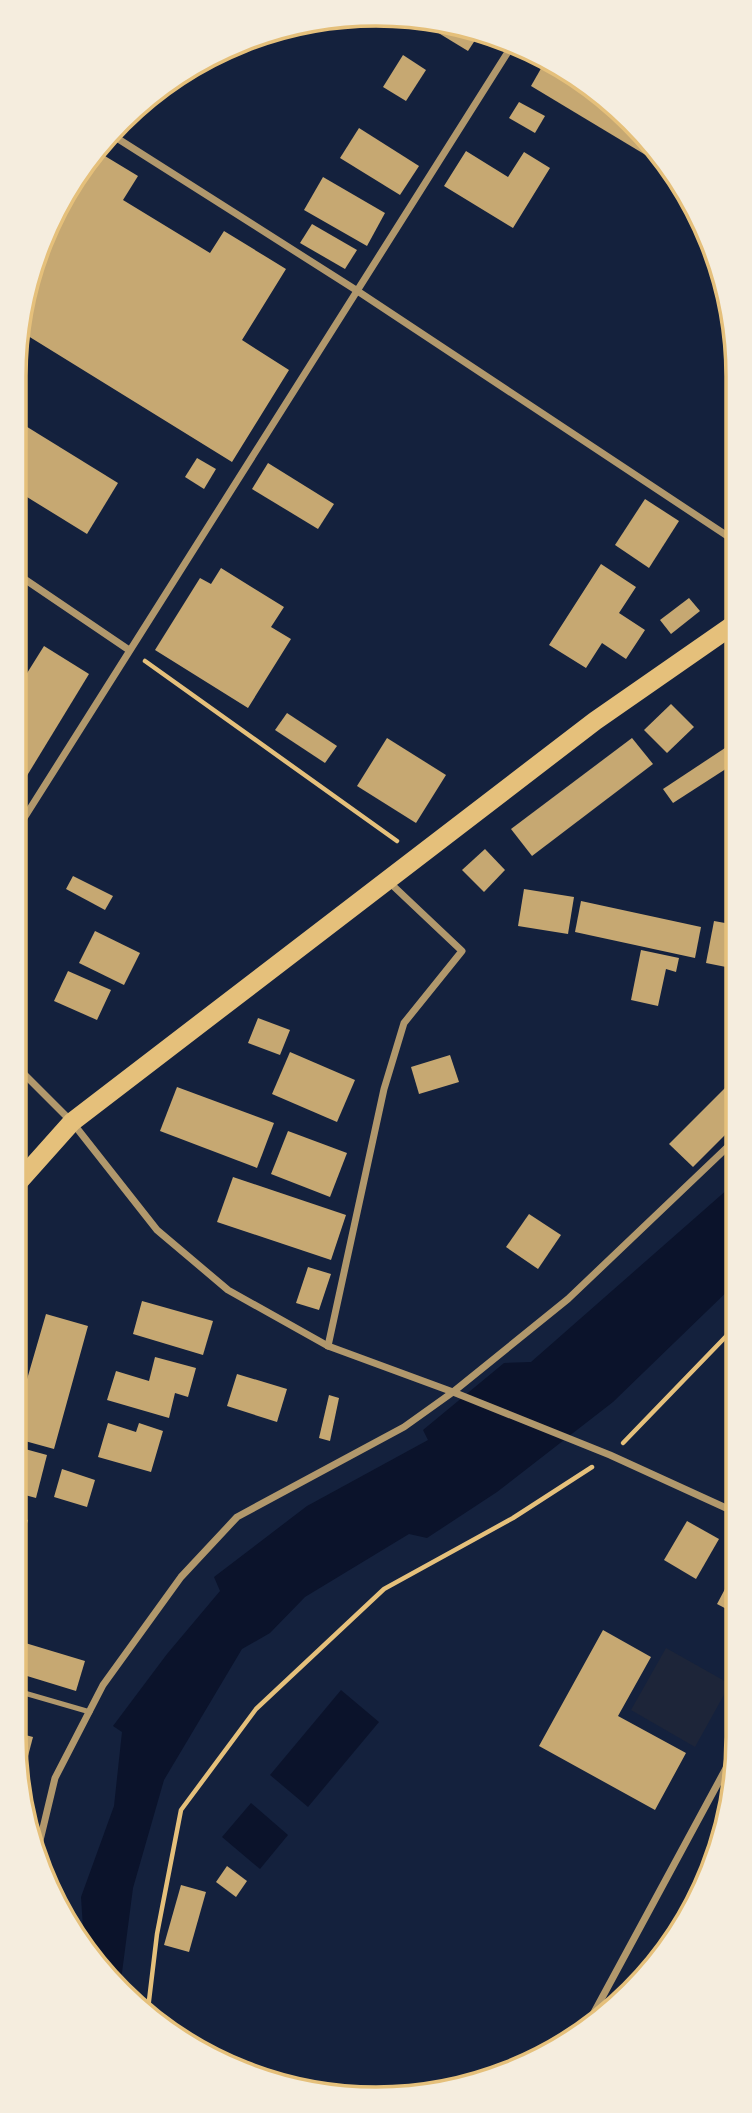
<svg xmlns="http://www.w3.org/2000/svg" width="752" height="2113" font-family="'Asap Condensed',sans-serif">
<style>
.green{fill:#1d2539}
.water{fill:#0b132b}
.building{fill:#c6a872}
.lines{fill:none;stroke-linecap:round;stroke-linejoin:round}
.path{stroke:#e5c07b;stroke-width:4.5}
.service{stroke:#b1986c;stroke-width:5}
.minor{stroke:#b1986c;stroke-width:7}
.trunk{stroke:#e5c07b;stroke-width:19}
.rim{fill:none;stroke:#e5c07b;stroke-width:3.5}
</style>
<rect width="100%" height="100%" fill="#14213d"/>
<path class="green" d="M666 1648 730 1684 695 1747 631 1710Z"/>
<g class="water">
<path d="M737 1181V1282L613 1402 497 1492 427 1538 409 1534 305 1597 270 1633 242 1649 164 1780 133 1888 120 1988 104 1976 84 1944 81 1897 114 1806 122 1732 113 1726 167 1654 220 1591 214 1577 307 1506 428 1440 423 1430 504 1363 531 1362Z"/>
<path d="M341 1690 379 1722 308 1807 270 1775Z"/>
<path d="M251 1803 288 1835 260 1869 222 1837Z"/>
</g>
<g class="building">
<path d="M422 23 469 26 481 31 468 51Z"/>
<path d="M403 55 426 70 406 101 383 87Z"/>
<path d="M547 58 557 63 648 137 658 153 654 160 531 86Z"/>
<path d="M519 102 545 116 535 133 509 118Z"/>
<path d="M359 128 419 166 400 195 340 158Z"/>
<path d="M95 150 138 176 123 200 210 253 224 231 286 269 242 340 289 370 232 462 20 331 26 283 89 156Z"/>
<path d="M466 151 508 177 524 152 550 168 513 228 444 186Z"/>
<path d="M323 177 385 213 367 246 304 210Z"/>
<path d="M312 224 357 250 345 269 300 243Z"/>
<path d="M24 425 118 483 87 534 14 489V442Z"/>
<path d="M197 458 216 469 204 489 185 477Z"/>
<path d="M268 463 334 504 318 529 252 489Z"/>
<path d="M645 499 679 521 649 568 615 545Z"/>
<path d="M601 564 636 587 619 613 645 630 626 659 602 643 586 668 549 645Z"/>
<path d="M221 568 284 607 271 627 291 639 248 708 155 650 200 578 211 584Z"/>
<path d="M689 598 700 611 671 634 660 620Z"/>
<path d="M44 646 89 674 14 797V694Z"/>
<path d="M671 704 694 727 667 753 644 730Z"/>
<path d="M287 713 337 746 325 763 275 730Z"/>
<path d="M387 738 446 775 416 823 357 786Z"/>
<path d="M632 738 653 764 532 856 511 829Z"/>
<path d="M725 748 735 763 673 803 663 789Z"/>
<path d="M485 849 505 870 484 892 462 870Z"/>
<path d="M73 876 113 896 105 910 66 889Z"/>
<path d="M524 889 574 897 568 934 518 926Z"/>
<path d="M581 901 701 927 695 958 575 932Z"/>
<path d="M714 921 736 925V969L706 963Z"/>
<path d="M95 931 140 953 124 985 79 963Z"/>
<path d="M641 950 679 958 676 972 666 969 658 1006 631 1000Z"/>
<path d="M68 971 111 990 97 1020 54 1001Z"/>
<path d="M258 1018 290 1030 280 1055 248 1043Z"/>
<path d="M290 1052 355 1080 337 1122 272 1094Z"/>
<path d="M450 1055 459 1082 419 1094 411 1067Z"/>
<path d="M737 1076V1123L693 1167 669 1144Z"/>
<path d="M177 1087 274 1123 257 1168 160 1131Z"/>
<path d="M288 1131 347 1153 330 1197 271 1174Z"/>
<path d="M233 1177 346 1215 331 1260 217 1222Z"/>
<path d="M529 1214 561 1235 538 1269 506 1247Z"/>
<path d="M308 1267 331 1274 319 1310 296 1303Z"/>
<path d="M142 1301 213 1321 203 1355 133 1334Z"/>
<path d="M46 1314 88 1326 54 1449 14 1438V1398L21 1400Z"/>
<path d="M155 1357 196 1368 188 1397 175 1393 169 1418 107 1400 116 1371 149 1381Z"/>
<path d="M237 1374 287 1389 277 1422 227 1406Z"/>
<path d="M329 1395 339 1398 330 1441 319 1438Z"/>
<path d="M108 1423 136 1432 139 1423 163 1431 151 1472 98 1457Z"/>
<path d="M14 1446 47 1455 36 1498 14 1492Z"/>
<path d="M62 1469 95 1480 87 1507 54 1497Z"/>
<path d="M14 1516 28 1520 15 1564H14Z"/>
<path d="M687 1521 719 1539 696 1579 664 1560Z"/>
<path d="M734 1572 738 1574V1615L717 1604Z"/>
<path d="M603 1630 651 1657 618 1716 686 1753 655 1810 539 1746Z"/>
<path d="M22 1642 85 1661 76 1691 14 1672Z"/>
<path d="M14 1732 33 1737 22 1779 14 1737Z"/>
<path d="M227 1866 247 1881 236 1897 216 1882Z"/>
<path d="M181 1885 206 1892 189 1952 164 1945Z"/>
</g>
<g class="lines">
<g class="path">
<path d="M145 661 397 841"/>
<path d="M623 1443 737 1325"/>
<path d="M148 2009 157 1934 181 1810 256 1709 384 1589 513 1518 592 1467"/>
</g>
<path class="service" d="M14 1690 90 1712"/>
<g class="minor">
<path d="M112 135 356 290 735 541"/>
<path d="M14 572 129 650"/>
<path d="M14 834 513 44"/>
<path d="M14 1064 72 1122 157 1230 228 1290 328 1346 453 1392 610 1455 737 1513"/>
<path d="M328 1346 384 1089 404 1023 462 951 389 882"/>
<path d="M37 1853 55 1778 103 1685 181 1577 237 1517 404 1427 453 1392 568 1299 737 1138"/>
<path d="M584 2031 737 1748"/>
</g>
<path class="trunk" d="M14 1187 72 1122 595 721 736 623"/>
</g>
<path d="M0 0H752V2113H0ZM376 26H376A350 350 0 0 1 726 376V1737A350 350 0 0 1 376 2087H376A350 350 0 0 1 26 1737V376A350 350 0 0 1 376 26Z" fill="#f5edde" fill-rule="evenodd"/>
<path class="rim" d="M376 26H376A350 350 0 0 1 726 376V1737A350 350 0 0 1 376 2087H376A350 350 0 0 1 26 1737V376A350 350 0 0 1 376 26Z"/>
</svg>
